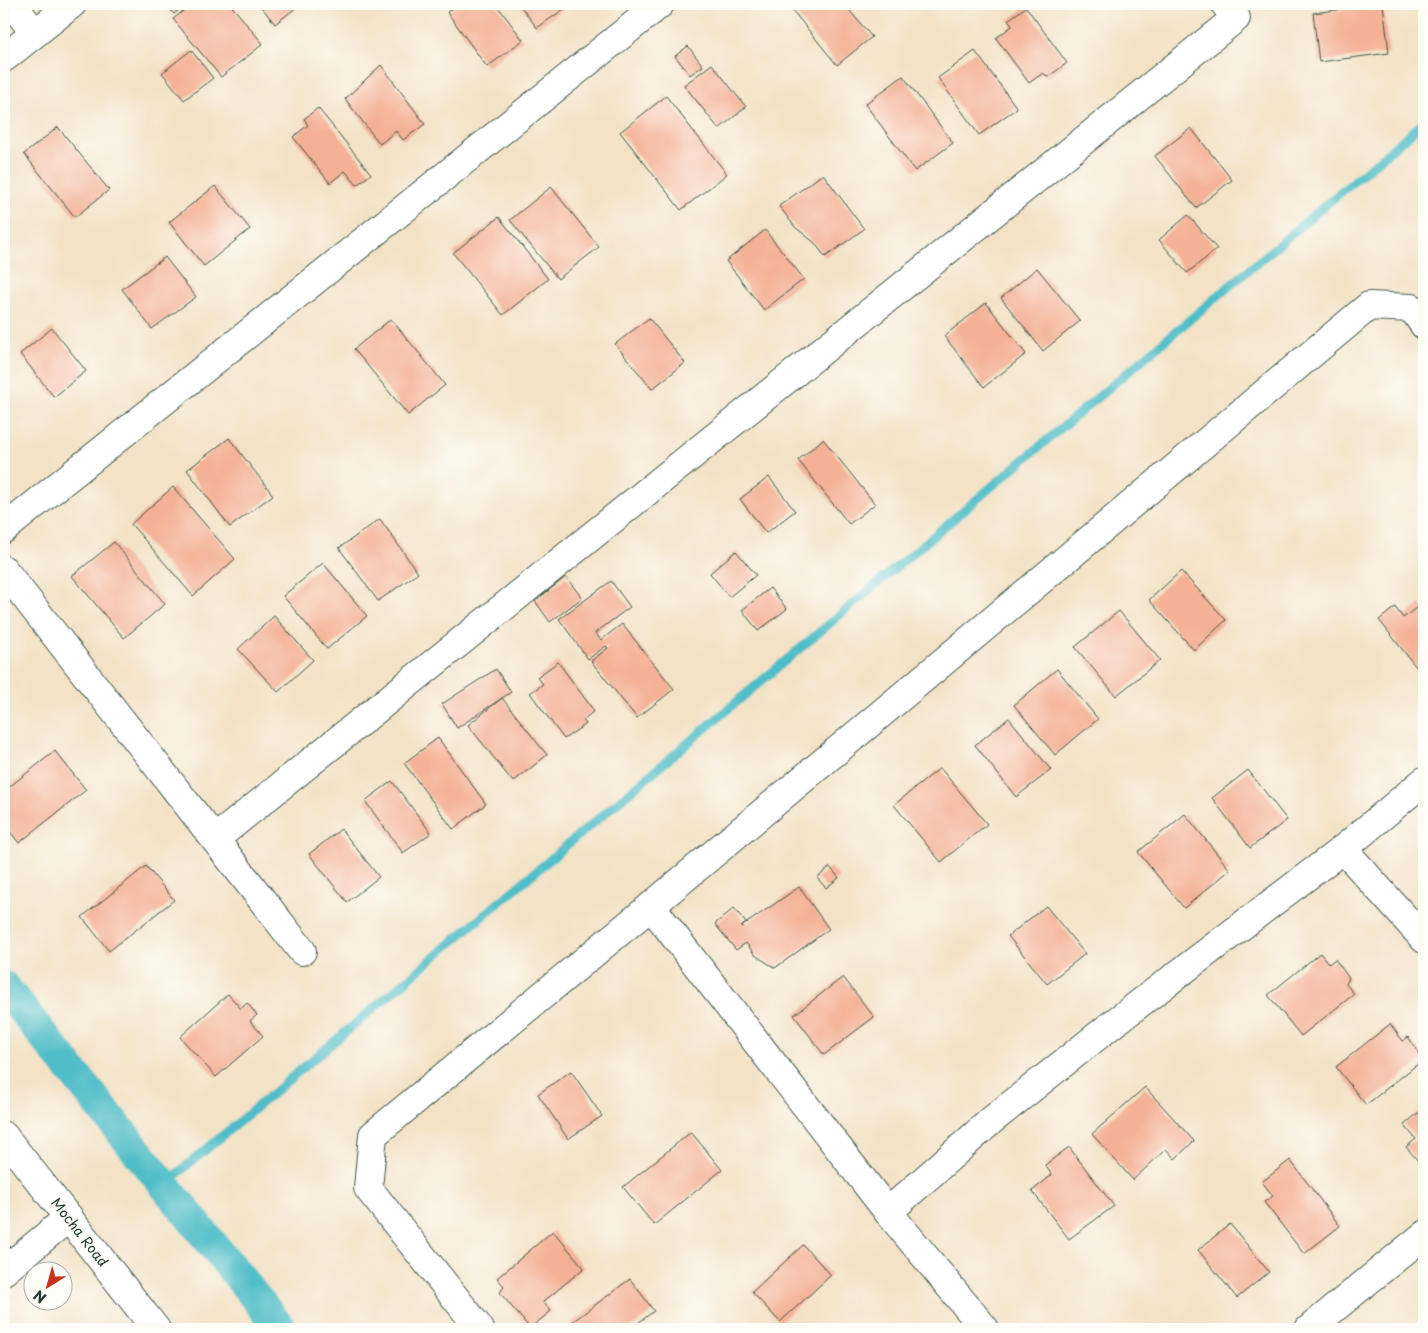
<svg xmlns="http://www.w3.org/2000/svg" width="1428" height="1333" font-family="'Playpen Sans',sans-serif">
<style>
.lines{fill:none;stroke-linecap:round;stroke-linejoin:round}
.stream{stroke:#4fbdc7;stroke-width:9}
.canal{stroke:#4fbdc7;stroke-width:32}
.building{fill:#f4b195}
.minor-casing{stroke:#3f564a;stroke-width:30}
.tertiary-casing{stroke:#3f564a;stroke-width:30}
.minor{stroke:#fff;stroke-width:28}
.tertiary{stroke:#fff;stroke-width:28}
.labels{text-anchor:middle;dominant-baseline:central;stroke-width:4;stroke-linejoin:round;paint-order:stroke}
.street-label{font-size:14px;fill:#1f3d34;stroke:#fdfcf7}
</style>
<rect width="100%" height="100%" fill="#fdfcf7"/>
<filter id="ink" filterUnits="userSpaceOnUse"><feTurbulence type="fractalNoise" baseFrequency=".02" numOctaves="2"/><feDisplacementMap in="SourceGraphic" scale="10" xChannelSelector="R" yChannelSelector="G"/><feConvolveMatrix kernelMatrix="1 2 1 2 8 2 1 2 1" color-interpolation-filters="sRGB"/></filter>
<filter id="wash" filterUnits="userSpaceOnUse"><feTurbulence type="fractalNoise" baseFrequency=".0096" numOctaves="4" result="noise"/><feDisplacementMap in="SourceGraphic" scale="20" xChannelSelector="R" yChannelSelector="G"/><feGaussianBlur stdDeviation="1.12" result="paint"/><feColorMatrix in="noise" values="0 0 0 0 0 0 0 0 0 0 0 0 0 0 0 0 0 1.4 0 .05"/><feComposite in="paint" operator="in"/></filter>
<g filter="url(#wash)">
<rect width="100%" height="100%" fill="#f3e2c6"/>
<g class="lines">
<path class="stream" d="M164 1185 1424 122"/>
<path class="canal" d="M4 987 281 1329"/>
</g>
<g id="blocks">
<g class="building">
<path d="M165 4H186L174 14Z"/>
<path d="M192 4H230L263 44 221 77 173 19Z"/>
<path d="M259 4H301L275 24Z"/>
<path d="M458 4H496L523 40 487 67 447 12Z"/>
<path d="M519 4H571L537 28Z"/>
<path d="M802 4H844L872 37 837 65 793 11Z"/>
<path d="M1383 4 1389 53 1319 62 1313 13Z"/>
<path d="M1026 7 1067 63 1048 77 1043 73 1029 83 996 38 1012 26 1008 20Z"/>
<path d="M688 46 703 66 690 75 675 56Z"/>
<path d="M191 50 213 78 184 100 162 73Z"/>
<path d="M975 51 1017 108 979 135 938 78Z"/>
<path d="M712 64 746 107 719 129 684 85Z"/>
<path d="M381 65 425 124 403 140 396 131 380 144 345 99Z"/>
<path d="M903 76 953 143 915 171 865 104Z"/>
<path d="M666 96 727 174 681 210 620 132Z"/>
<path d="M318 108 371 174 357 185 345 171 330 183 293 137 308 125 304 119Z"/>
<path d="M58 127 109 190 75 217 24 154Z"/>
<path d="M1191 128 1232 180 1196 208 1155 156Z"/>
<path d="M823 174 864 229 825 257 815 243 795 227 779 206Z"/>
<path d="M215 186 250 229 204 266 169 222Z"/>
<path d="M551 187 599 247 558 279 510 220Z"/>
<path d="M1188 215 1217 249 1187 273 1159 240Z"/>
<path d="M499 217 548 279 503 315 453 253Z"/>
<path d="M765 230 804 279 764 310 726 261Z"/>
<path d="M165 257 196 297 152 329 122 289Z"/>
<path d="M1037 268 1080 321 1043 351 1001 298Z"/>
<path d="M986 303 1026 354 984 387 944 336Z"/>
<path d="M649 318 685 363 652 389 615 344Z"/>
<path d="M391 319 445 385 408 415 354 349Z"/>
<path d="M52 328 86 371 54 397 20 354Z"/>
<path d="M229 438 273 495 230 527 187 470Z"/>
<path d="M823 439 875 504 849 524 798 460Z"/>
<path d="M769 477 795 511 766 533 740 499Z"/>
<path d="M173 487 235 559 193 596 131 524Z"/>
<path d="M380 519 418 573 378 601 339 548Z"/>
<path d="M114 542 165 604 124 638 72 576Z"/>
<path d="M736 551 756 575 729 597 710 573Z"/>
<path d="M323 563 367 616 327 649 283 596Z"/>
<path d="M1181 571 1226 620 1194 650 1149 600Z"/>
<path d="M566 577 582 598 550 622 535 601Z"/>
<path d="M611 581 630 607 595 633 601 640 622 624 674 689 637 718 591 661 608 648 606 646 588 659 559 619Z"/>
<path d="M770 588 787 609 758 631 742 610Z"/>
<path d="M1421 604 1424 608V677L1379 620 1395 607 1403 618Z"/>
<path d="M1119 611 1160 660 1116 696 1075 647Z"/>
<path d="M274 616 313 660 278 692 238 649Z"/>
<path d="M558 662 594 711 583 720 586 724 564 739 530 693 543 684 537 677Z"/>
<path d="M496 669 511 692 457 728 442 704Z"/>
<path d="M1057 669 1098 719 1055 755 1014 705Z"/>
<path d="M502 698 547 755 513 782 468 725Z"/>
<path d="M1009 718 1051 770 1016 797 975 745Z"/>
<path d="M438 738 486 804 453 829 404 763Z"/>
<path d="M55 751 86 790 19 843 4 824V791Z"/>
<path d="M940 768 987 824 941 862 894 805Z"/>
<path d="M1248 770 1287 820 1250 848 1212 798Z"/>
<path d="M392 781 431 833 403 853 365 801Z"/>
<path d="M1185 814 1230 870 1184 908 1138 852Z"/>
<path d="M341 829 379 877 347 902 309 854Z"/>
<path d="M146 866 174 900 109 951 82 917Z"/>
<path d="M830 867 839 878 826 888 817 878Z"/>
<path d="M799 887 829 929 775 968 755 955 746 943 736 950 715 924 734 908 746 923 741 927Z"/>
<path d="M1046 906 1085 954 1047 984 1008 936Z"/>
<path d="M1320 953 1329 964 1335 959 1349 978 1346 984 1354 994 1301 1036 1268 995Z"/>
<path d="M843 977 874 1017 824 1055 794 1015Z"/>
<path d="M228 994 241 1009 247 1003 257 1015 250 1021 263 1036 216 1077 180 1037Z"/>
<path d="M1390 1024 1403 1041 1408 1037 1424 1059 1366 1105 1336 1067Z"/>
<path d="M571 1071 602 1116 568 1139 538 1094Z"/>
<path d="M1145 1087 1194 1141 1175 1159 1166 1149 1133 1180 1092 1134Z"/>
<path d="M1424 1108V1160L1420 1163 1406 1147 1416 1139 1404 1125Z"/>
<path d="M691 1132 722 1170 654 1225 623 1187Z"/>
<path d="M1069 1147 1114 1206 1069 1239 1032 1191 1052 1175 1045 1165Z"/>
<path d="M1290 1160 1340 1226 1304 1254 1264 1202 1273 1196 1262 1182Z"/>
<path d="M1230 1224 1269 1272 1237 1298 1198 1250Z"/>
<path d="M553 1231 584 1268 543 1302 551 1311 530 1328 500 1293 504 1286 497 1278Z"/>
<path d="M803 1245 831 1275 780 1322 752 1292Z"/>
<path d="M630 1279 654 1311 630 1329H576L571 1323Z"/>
</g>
</g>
</g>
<g filter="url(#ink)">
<use href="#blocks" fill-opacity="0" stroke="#3f564a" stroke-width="1"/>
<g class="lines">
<g class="minor-casing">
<g id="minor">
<path d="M12 4 35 33"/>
<path d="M4 58 72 4"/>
<path d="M4 529 660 4"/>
<path d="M4 570 302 951"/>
<path d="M215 839 1236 18 1225 4"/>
<path d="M1343 849 1424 939"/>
<path d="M651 906 1369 306 1412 308 1424 325"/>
<path d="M888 1212 992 1120 1110 1026 1343 849 1424 781"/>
<path d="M4 1271 69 1217"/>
<path d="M480 1329 368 1188 373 1135 651 906 888 1212 985 1329"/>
<path d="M1309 1329 1424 1235"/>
</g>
</g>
<g class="tertiary-casing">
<path id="tertiary" d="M4 1136 156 1329"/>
</g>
<use href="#minor" class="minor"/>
<use href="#tertiary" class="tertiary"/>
</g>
</g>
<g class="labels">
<g class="street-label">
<text transform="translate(80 1232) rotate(52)">Mocha Road</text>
</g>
</g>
<rect width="1428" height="1333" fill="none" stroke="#fdfcf7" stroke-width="20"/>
<g transform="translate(48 1286) rotate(217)"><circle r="24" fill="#fdfcf7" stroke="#a4b0a9"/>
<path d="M0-4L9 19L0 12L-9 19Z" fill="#c8321e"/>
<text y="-8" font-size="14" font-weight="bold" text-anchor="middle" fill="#1f3d34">N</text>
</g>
</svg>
